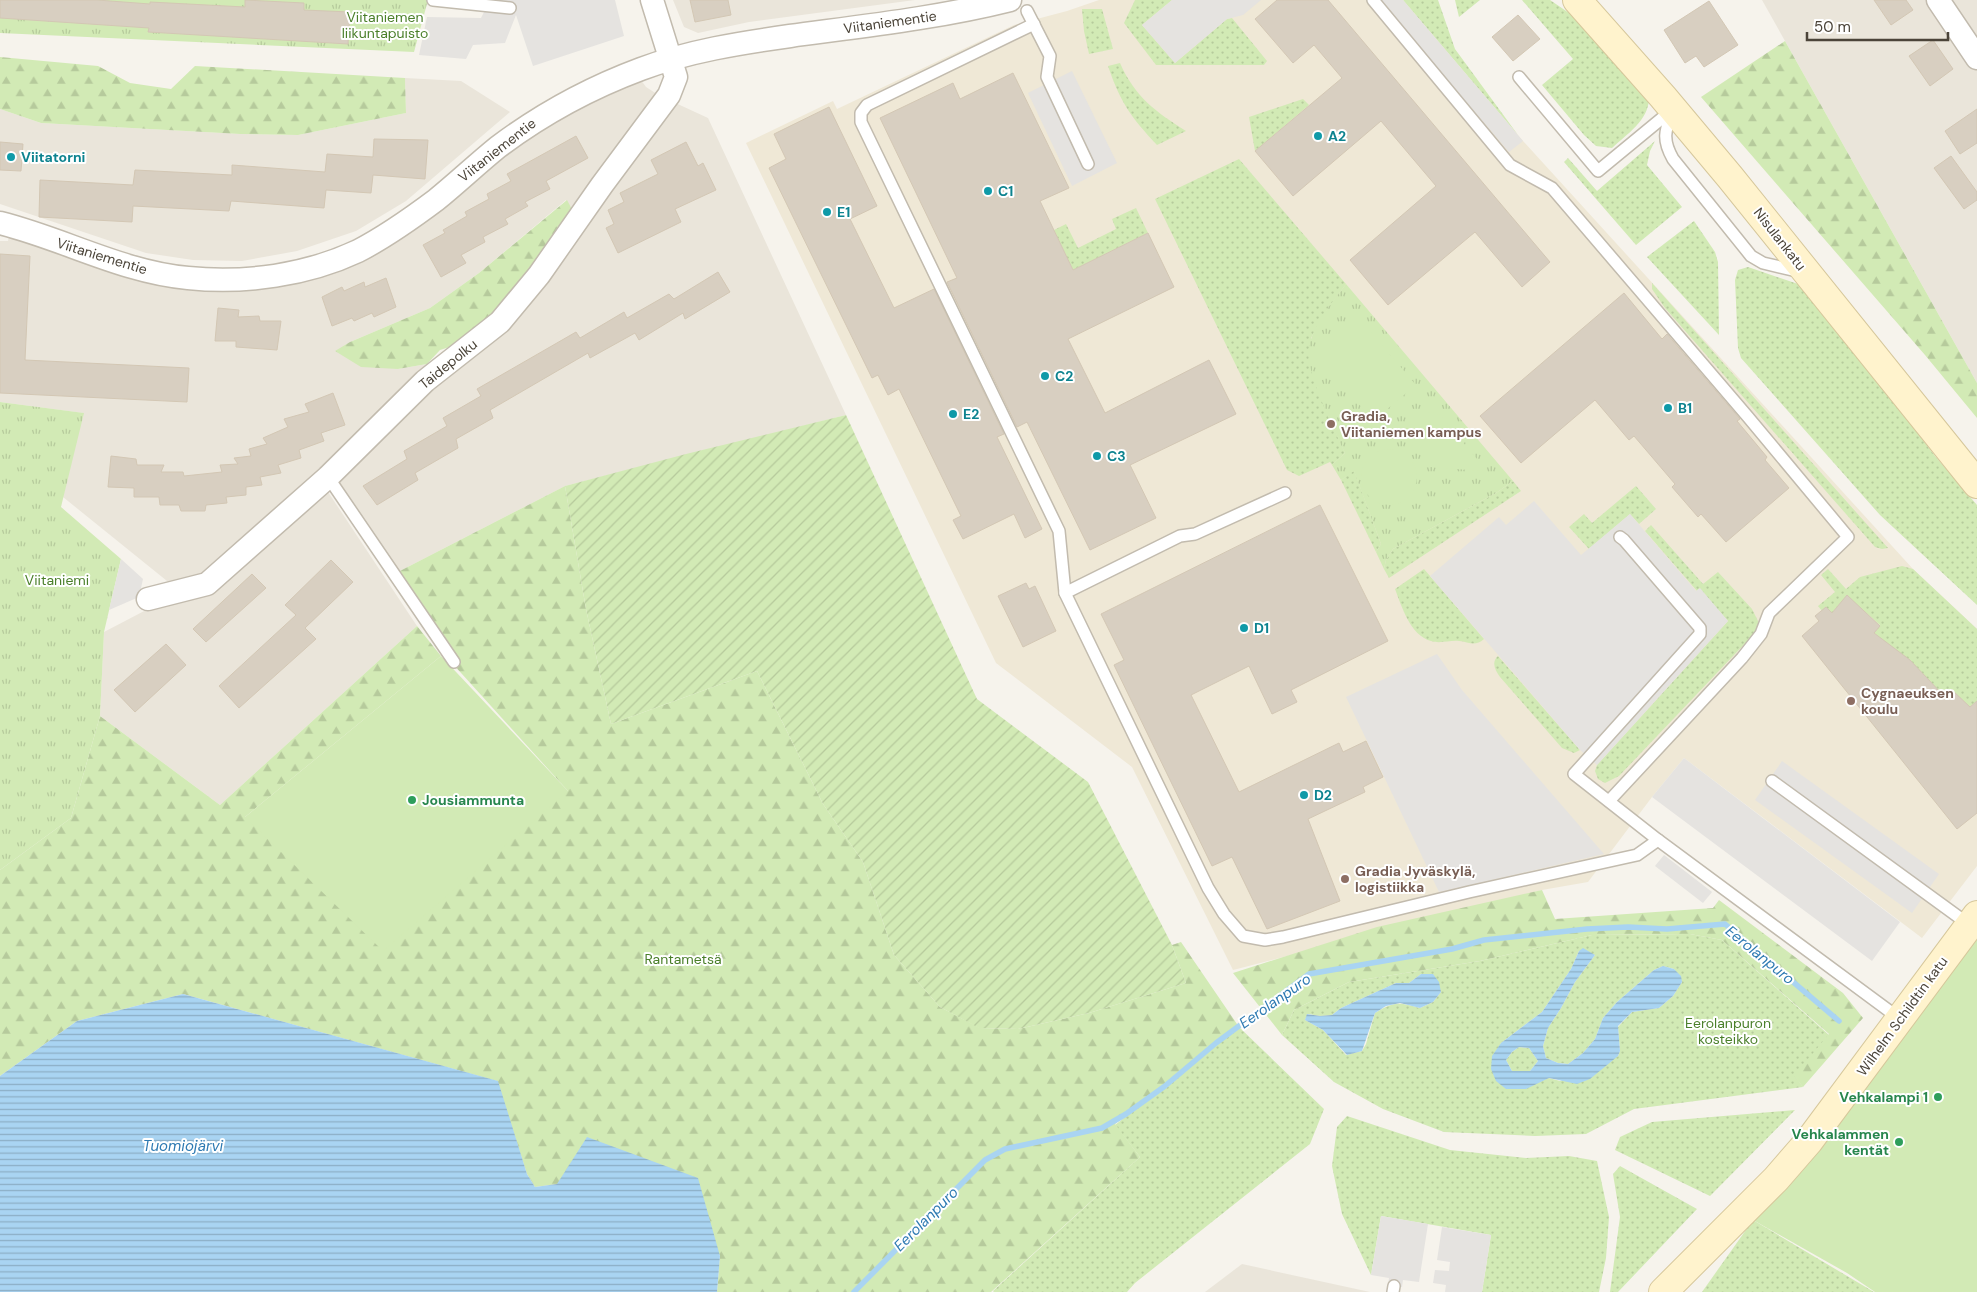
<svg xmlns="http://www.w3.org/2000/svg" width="1977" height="1292" font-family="'DM Sans',sans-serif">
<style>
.residential{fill:#eae5da}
.education{fill:#efe8d6}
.grass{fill:url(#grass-dots);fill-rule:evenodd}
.forest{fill:url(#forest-firs)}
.park{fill:url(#park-tufts)}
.garden{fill:url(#garden-furrows)}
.pitch{fill:#d2eab5}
.parking{fill:#e5e3e0}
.water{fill:url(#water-rules);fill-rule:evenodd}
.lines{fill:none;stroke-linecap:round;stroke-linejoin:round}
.stream{stroke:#a9d4f2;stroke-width:5.5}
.building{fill:#d8cfc1;stroke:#d3c7b4}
.lane-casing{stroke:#c2bbae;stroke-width:14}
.street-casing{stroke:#c2bbae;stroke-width:25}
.secondary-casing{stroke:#d6c79b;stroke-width:30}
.lane{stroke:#fff;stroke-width:11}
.street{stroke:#fff;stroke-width:22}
.secondary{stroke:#fff3cd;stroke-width:28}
.culture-dot{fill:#0f9aa8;stroke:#fff;stroke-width:2}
.education-dot{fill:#8d6e63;stroke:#fff;stroke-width:2}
.leisure-dot{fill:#2e9e5b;stroke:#fff;stroke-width:2}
.labels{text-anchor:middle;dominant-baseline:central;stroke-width:4;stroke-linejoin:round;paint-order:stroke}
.park-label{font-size:14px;fill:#4a7f2a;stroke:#fff}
.street-label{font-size:14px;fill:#4b4439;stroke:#fff}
.culture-label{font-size:14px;font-weight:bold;fill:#0d838f;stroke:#fff;text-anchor:start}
.education-label{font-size:14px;font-weight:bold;fill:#785e54;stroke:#fff;text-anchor:start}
.leisure-label{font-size:14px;font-weight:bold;fill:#27864d;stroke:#fff;text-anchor:end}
.water-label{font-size:15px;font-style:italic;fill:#2e7ab2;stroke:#fff}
</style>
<defs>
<pattern id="grass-dots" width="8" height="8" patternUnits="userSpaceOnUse" patternTransform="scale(1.25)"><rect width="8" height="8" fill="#d2eab5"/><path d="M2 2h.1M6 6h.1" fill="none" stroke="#b6ca9c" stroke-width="1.8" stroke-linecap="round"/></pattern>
<pattern id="forest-firs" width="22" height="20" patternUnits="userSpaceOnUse" patternTransform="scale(1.25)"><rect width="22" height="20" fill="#d2eab5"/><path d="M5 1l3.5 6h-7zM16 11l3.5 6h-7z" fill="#b6ca9c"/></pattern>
<pattern id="park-tufts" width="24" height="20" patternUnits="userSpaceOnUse" patternTransform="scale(1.25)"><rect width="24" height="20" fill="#d2eab5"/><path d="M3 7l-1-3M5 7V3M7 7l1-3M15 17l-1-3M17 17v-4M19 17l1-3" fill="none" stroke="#b6ca9c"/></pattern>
<pattern id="garden-furrows" width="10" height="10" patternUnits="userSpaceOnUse" patternTransform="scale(1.25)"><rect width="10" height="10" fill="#d2eab5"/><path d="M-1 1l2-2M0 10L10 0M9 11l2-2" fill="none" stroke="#b6ca9c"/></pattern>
<pattern id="water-rules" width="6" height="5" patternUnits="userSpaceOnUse" patternTransform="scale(1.25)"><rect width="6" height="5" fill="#a9d4f2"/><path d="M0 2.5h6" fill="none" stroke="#8caec5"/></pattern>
</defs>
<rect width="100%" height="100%" fill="#f6f3ec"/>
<g class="residential">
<path d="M673 0H915L749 22 698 33 684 27Z"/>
<path d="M1762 0H1977V383L1785 41Z"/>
<path d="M638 76 646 87 660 96 574 213 566 200 479 273 430 308 350 342 398 369 427 364 324 471 205 578 172 585 63 497 83 413 0 402V241H8L10 230 138 274 302 276 502 150Z"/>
<path d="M405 78 461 81 510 112 406 201 356 231 297 251 242 261 193 260 146 253 0 204V109L41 123 240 134 298 135 406 113Z"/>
<path d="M669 100 708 118 846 415 565 486 396 573 334 480 431 387 511 321Z"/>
<path d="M326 489 417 626 220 805 100 716 104 632 148 609 209 592Z"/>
<path d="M1242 1264 1370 1292H1205Z"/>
</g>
<path class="education" d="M1099 0H1403L1523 141 1913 569 1977 629V866L1922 938 1684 758 1652 797 1588 882 1542 890 1233 970 1132 767 996 663 746 143 833 101 837 109 1014 25 1067 11Z"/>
<g class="grass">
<path d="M1135 0H1172L1142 25 1175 63 1227 19 1232 18 1267 61 1264 65H1156L1124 23Z"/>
<path d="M1403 0H1438L1455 49 1518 135Z"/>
<path d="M1455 0H1480L1459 17Z"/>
<path d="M1522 0H1550L1575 17 1649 99C1648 121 1627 134 1612 148L1596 146 1584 135 1542 85 1573 59Z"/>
<path d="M1082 9H1102L1113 49 1089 54 1084 31Z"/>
<path d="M1120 63C1135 97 1156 112 1186 131L1157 145C1131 117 1121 104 1108 66Z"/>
<path d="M1303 99 1309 105 1255 151 1249 117Z"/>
<path d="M1655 141 1650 151 1647 165 1682 207 1636 245 1564 162 1568 158 1597 191Z"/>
<path d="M1239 159 1346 284 1327 310 1311 338 1312 370 1328 415 1345 453 1332 465 1330 462 1299 476 1287 470 1155 199Z"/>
<path d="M1136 208 1148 233 1073 270 1054 230 1066 224 1078 248 1116 229 1112 219Z"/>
<path d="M1694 221 1715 252 1718 262 1719 335 1647 257Z"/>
<path d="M1748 267 1798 284 1867 366 1935 456 1977 505V605L1880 515 1741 358 1738 348 1735 280 1738 270Z"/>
<path d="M1652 283 1888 548 1882 549 1875 547 1665 308 1652 289Z"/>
<path d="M1354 470 1381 544 1376 552 1341 480Z"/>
<path d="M1513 481 1521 491 1389 578 1384 569 1386 560 1393 549 1496 493Z"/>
<path d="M1636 486 1656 509 1639 524 1630 514 1589 549 1569 527 1584 514 1592 523Z"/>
<path d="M1651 525 1703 584 1718 572 1752 609 1760 625 1754 634 1619 776 1605 783 1598 779 1595 771 1597 765 1728 621 1699 589 1697 591 1645 531Z"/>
<path d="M1902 566 1913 569 1977 629V701L1970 707 1951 689 1944 696 1914 666 1874 633 1880 625 1847 596 1832 613 1822 611 1818 606 1835 592 1821 575 1828 569 1846 589 1860 577Z"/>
<path d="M1424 569 1484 639C1475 647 1469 642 1459 641 1450 640 1440 644 1431 641 1410 635 1402 607 1395 589Z"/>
<path d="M1498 656 1580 750 1574 753 1562 748 1500 677C1495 670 1491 662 1498 656Z"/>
<path d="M1690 934 1722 940 1829 1035 1795 1076 1803 1087 1634 1109 1586 1134 1535 1136 1444 1132 1383 1109 1334 1082 1282 1035 1294 1010 1349 982 1480 961 1592 935ZM1579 951 1595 955 1575 982 1561 1008 1548 1028 1543 1046 1546 1058 1558 1063 1568 1064 1583 1053 1595 1039 1603 1018 1617 1002 1654 970 1663 966 1674 969 1682 982 1673 996 1659 1008 1632 1012 1618 1027 1620 1051 1618 1056 1560 1081 1549 1078 1543 1080 1491 1069 1501 1043 1542 1012 1571 969ZM1421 974 1441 992 1433 1002 1420 1008C1399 1002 1394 1001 1375 1013L1366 1044 1362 1051 1346 1055 1323 1030 1305 1020 1308 1014 1320 1016 1332 1015 1341 1008 1396 983H1409Z"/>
<path d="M1239 1027 1324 1109 1310 1144 1135 1283 1127 1292H994L993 1291 1140 1157 1115 1125Z"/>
<path d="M1519 1047 1529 1048 1538 1061 1530 1071H1512L1506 1060 1512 1052Z"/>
<path d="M1795 1110 1710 1196 1615 1150 1620 1137 1652 1122Z"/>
<path d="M1347 1116 1450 1150 1526 1158 1569 1156 1597 1161 1609 1217 1606 1258 1599 1292H1482L1491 1235 1381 1216 1371 1275 1342 1214 1332 1166 1337 1127Z"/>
<path d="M1620 1166 1697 1209 1618 1292H1610L1620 1217 1613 1174Z"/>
<path d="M1753 1220 1874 1292H1702Z"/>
</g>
<g class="forest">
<path d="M1785 41 1977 383V418L1925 355 1701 97Z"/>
<path d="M0 57 98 66 130 83 171 89 195 66 405 78 406 113 298 135 240 134 41 123 0 109Z"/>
<path d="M567 200 574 213 511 296 459 344 440 350 427 364 398 369 361 367 335 351 350 342 430 308 479 273Z"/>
<path d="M565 486 586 609 611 724 757 671 823 804 863 862 894 955 940 1007 980 1028 1018 1029 1089 1013 1186 983 1172 945 1181 942 1239 1027 1115 1124 1140 1157 991 1292H717L720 1255 557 1184 535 1187 527 1174 497 1081 183 994 77 1021 0 1076V870L71 818 100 716 220 805 417 626 441 656 245 817 568 791 452 663 396 573Z"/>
<path d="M1542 890 1555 919 1713 908 1719 900 1843 993 1863 1018 1803 1087 1794 1076 1829 1034 1722 940 1690 934 1592 935 1480 961 1349 982 1294 1010 1282 1035 1233 973 1377 927Z"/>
</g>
<g class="park">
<path d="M0 0H428L414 52 0 33Z"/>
<path d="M1346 284 1513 481 1496 493 1393 549 1386 560 1384 569 1376 552 1381 544 1354 471 1341 480 1332 465 1345 453C1335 431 1304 370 1309 347 1314 323 1332 303 1346 284Z"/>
<path d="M0 402 84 413 61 507 121 559 104 632 100 716 71 818 0 870Z"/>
</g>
<path class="garden" d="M846 415 977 699 1088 782 1172 945 1186 983 1089 1013 1018 1029 979 1028 940 1007 894 955 863 862 823 804 757 671 611 724 586 609 565 486 686 454Z"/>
<g class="pitch">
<path d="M1361 320 1416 385 1373 421 1319 356Z"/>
<path d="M1435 412 1442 417 1482 465 1483 469 1482 471 1430 467 1408 440V431L1428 413Z"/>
<circle cx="1389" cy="477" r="28"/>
<path d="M441 656 568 791 383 951 245 817Z"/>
<path d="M1977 933V1292H1875L1847 1273 1753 1220Z"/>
</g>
<g class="parking">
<path d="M490 0H615L624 36 533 66 516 15 505 43 473 45 466 59 419 55 427 17 481 18Z"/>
<path d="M1172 0H1261L1243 15 1227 19 1175 63 1142 25Z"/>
<path d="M1379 0H1403L1523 141 1509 152Z"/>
<path d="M1072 71 1117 163 1072 186 1028 93Z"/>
<path d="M1534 501 1581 555 1630 514 1696 591 1700 588 1728 621 1597 765 1580 750 1430 576 1499 517 1506 525Z"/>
<path d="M121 559 143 579 139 597 109 610Z"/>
<path d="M1437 654 1462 690 1604 854 1439 892 1346 697Z"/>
<path d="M1684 758 1900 922 1872 961 1652 797Z"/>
<path d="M1782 761 1939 874 1912 913 1755 800Z"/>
<path d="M1664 855 1712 892 1703 903 1655 866Z"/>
<path d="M1381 1216 1428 1224 1419 1282 1403 1280 1402 1287 1388 1285 1389 1278 1371 1275Z"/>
<path d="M1442 1227 1491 1235 1482 1292H1445L1446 1285 1433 1283 1435 1270 1449 1271 1450 1262 1437 1260Z"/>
</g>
<g class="water">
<path d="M1583 948 1595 955 1575 982 1561 1008 1548 1028 1543 1046 1546 1058 1558 1063 1568 1064 1583 1053 1595 1039 1603 1018 1617 1002 1654 970 1663 966 1674 969 1681 976 1682 982 1673 996 1659 1008 1632 1012 1618 1026 1620 1051 1618 1056 1590 1079 1577 1084 1549 1078 1526 1089H1506L1496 1081 1491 1069 1492 1056 1501 1043 1542 1012 1571 969 1579 951ZM1519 1047 1529 1048 1538 1061 1530 1071H1512L1506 1060 1512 1052Z"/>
<path d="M1421 974H1433L1439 982 1441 992 1433 1002 1420 1008 1400 1003 1386 1006 1375 1013 1362 1051 1347 1055 1323 1030 1305 1020 1307 1014 1320 1016 1332 1015 1341 1008 1396 983H1409Z"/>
<path d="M183 994 498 1081 527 1174 535 1187 557 1184 587 1137 698 1178 720 1256 717 1292H0V1076L77 1021Z"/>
</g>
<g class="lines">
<path class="stream" d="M854 1292 985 1160 1005 1149 1102 1128 1126 1114 1165 1086 1216 1043 1309 974 1452 949 1484 940 1587 929 1628 927 1667 929 1725 924 1839 1021"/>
</g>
<g class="building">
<path d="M0 0H97L150 4V2L245 7V0L304 3V10L350 12 348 44 148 32 149 28 0 18Z"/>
<path d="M690 0H728L731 15 695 22Z"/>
<path d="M1277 0H1328L1550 262 1522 287 1475 232 1388 305 1350 260 1436 186 1381 121 1293 196 1255 151 1342 78 1314 45 1293 63 1255 19Z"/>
<path d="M1874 0H1906L1913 10 1891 25Z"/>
<path d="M1709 1 1738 45 1704 67 1696 56 1685 63 1664 30Z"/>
<path d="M1518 15 1540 39 1513 61 1492 37Z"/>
<path d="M1933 40 1953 69 1930 86 1909 56Z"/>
<path d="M1013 73 1069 188 1040 201 1073 270 1148 233 1174 287 1068 339 1105 413 1209 360 1236 414 1130 465 1156 518 1090 550 1027 422 1017 427 947 282 957 278 880 118 953 83 960 99Z"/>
<path d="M829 107 877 206 850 219 894 308 934 289 1004 434 997 437 1042 529 1025 538 1014 514 963 539 953 520 961 516 899 389 888 395 878 375 872 378 769 168 786 159 774 134Z"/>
<path d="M1977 109V143L1960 154 1945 131Z"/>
<path d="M576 136 588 158 546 181 550 189 525 202 528 206 505 219 508 224 483 237 485 242 461 255 466 263 441 277 423 245 445 233 443 230 467 216 465 212 489 199 487 194 511 181 507 174Z"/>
<path d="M374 139 428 140 425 179 373 175 371 193 326 190 324 208 231 201 229 211 133 206 132 222 39 217 40 180 133 185 135 170 232 175V165L325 172 327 154 373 157Z"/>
<path d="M0 142 23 144 21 171 0 170Z"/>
<path d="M686 142 698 166 703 163 716 190 675 209 681 222 618 253 606 228 614 224 608 210 624 202 620 193 658 174 651 160Z"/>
<path d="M1951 156 1977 192V200L1964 209 1934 168Z"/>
<path d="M0 254 30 256 25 360 189 368 187 402 0 393Z"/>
<path d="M718 272 730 292 685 319 683 313 639 340 635 333 590 358 588 353 490 410 493 418 456 439 458 448 415 473 418 480 377 505 363 486 407 459 404 451 447 426 443 418 481 396 477 389 576 332 580 338 624 312 627 318 669 294 674 299Z"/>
<path d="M386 278 396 307 374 317 372 313 354 321 352 318 332 326 322 297 342 287 344 291 364 282 365 287Z"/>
<path d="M1624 293 1662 339 1667 334 1740 419 1737 421 1767 457 1765 460 1789 488 1726 542 1701 514 1698 517 1672 487 1675 484 1634 436 1629 440 1595 400 1521 463 1480 416Z"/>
<path d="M218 308 239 310 238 317 259 316 260 321H281L277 350 236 347V341H215Z"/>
<path d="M333 393 345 425 321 433 324 441 299 450 301 458 278 465 281 473 260 477 262 485 246 487V495L226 497 227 503 206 505 205 511H181L179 505H160L159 497H134V488L108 487 111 456 136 459 137 465H164L161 472H183L184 476 222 472 220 465 238 464 234 458 251 456 249 449 267 444 263 438 288 427 284 419 309 412 305 404Z"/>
<path d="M1320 505 1388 641 1291 690 1297 702 1272 714 1249 666 1191 695 1239 792 1339 743 1343 752 1366 741 1383 777 1363 787 1365 792 1308 819 1340 901 1267 929 1232 857 1212 866 1114 665 1124 660 1101 614Z"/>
<path d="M331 560 353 582 305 628 316 639 239 708 219 686 296 615 285 605Z"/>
<path d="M252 574 266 588 206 642 193 629Z"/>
<path d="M1026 583 1029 589 1035 586 1056 631 1023 647 998 596Z"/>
<path d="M1847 595 1880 626 1874 633 1910 660 1944 696 1951 689 1970 707 1977 701V813L1957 829 1802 636 1819 621 1815 616 1826 607 1832 613Z"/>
<path d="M166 644 186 665 135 712 114 690Z"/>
</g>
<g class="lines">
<g class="lane-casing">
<g id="lane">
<path d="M433 0 510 8"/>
<path d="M1373 0 1510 165 1552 188 1748 417 1848 537 1769 613 1761 634 1742 658 1609 801"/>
<path d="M1027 11 1050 56 1047 77 1088 164"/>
<path d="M1034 24 867 105 861 113V122L1059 531 1065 593 1208 888 1224 914 1243 936 1265 940 1283 937 1469 892 1637 855 1658 840 1574 774 1700 634V628L1624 540 1620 537"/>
<path d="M1519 77 1598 171 1672 110"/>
<path d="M1672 111C1665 131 1662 140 1673 159L1751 256 1763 263 1801 272"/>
<path d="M328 477 454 662"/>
<path d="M1065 593 1180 536 1195 534 1285 493"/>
<path d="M1772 781 1971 926"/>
<path d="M1658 840 1900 1019"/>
<path d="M1393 1292 1394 1286"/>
</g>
</g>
<g class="street-casing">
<g id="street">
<path d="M1938 0 1977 58"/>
<path d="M0 223C64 239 122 272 188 278 245 284 307 275 358 251 385 237 412 218 436 200 457 183 477 164 498 147 542 114 590 88 641 69 689 51 740 43 790 36 864 26 938 18 1010 0"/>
<path d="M148 599 207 584 328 477 425 381 500 322 539 275 602 185 669 95 676 77 652 0"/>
</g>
</g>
<g class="secondary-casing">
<g id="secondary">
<path d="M1577 0 1663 97 1730 177 1977 484"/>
<path d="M1663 1292 1776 1179 1809 1141 1977 915"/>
</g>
</g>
<use href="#lane" class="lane"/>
<use href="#street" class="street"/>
<use href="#secondary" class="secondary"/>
</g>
<g class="culture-dot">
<circle cx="1318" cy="136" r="5"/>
<circle cx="11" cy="157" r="5"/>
<circle cx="988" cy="191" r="5"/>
<circle cx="827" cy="212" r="5"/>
<circle cx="1045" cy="376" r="5"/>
<circle cx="1668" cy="408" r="5"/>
<circle cx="953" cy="414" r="5"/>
<circle cx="1097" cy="456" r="5"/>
<circle cx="1244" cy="628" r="5"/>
<circle cx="1304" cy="795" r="5"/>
</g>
<g class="education-dot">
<circle cx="1331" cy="424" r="5"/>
<circle cx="1851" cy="701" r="5"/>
<circle cx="1345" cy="879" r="5"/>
</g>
<g class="leisure-dot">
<circle cx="412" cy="800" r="5"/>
<circle cx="1938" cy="1097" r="5"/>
<circle cx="1899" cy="1142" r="5"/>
</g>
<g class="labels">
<g class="park-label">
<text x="385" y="17">Viitaniemen<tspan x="385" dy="16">liikuntapuisto</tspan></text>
<text x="57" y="580">Viitaniemi</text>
<text x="683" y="959">Rantametsä</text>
<text x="1728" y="1023">Eerolanpuron<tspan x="1728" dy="16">kosteikko</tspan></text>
</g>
<g class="street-label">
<text transform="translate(890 22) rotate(-8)">Viitaniementie</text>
<text transform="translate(497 150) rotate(-38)">Viitaniementie</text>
<text transform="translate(1780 239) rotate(52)">Nisulankatu</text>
<text transform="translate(102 256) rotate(17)">Viitaniementie</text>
<text transform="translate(448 364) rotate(-39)">Taidepolku</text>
<text transform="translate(1902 1016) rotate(-54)">Wilhelm Schildtin katu</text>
</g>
<g class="culture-label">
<text x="1328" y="136">A2</text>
<text x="21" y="157">Viitatorni</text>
<text x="998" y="191">C1</text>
<text x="837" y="212">E1</text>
<text x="1055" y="376">C2</text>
<text x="1678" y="408">B1</text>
<text x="963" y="414">E2</text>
<text x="1107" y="456">C3</text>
<text x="1254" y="628">D1</text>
<text x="1314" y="795">D2</text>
</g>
<g class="education-label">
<text x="1341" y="416">Gradia,<tspan x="1341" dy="16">Viitaniemen kampus</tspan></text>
<text x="1861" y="693">Cygnaeuksen<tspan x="1861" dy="16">koulu</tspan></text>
<text x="1355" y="871">Gradia Jyväskylä,<tspan x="1355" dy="16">logistiikka</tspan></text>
</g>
<g class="leisure-label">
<text x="422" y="800" text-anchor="start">Jousiammunta</text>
<text x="1928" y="1097">Vehkalampi 1</text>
<text x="1889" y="1134">Vehkalammen<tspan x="1889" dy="16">kentät</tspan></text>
</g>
<g class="water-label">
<text transform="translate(1760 955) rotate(39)">Eerolanpuro</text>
<text transform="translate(1275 1001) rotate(-35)">Eerolanpuro</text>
<text x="183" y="1146">Tuomiojärvi</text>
<text transform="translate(926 1219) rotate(-45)">Eerolanpuro</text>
</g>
</g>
<path d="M1807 32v8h141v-8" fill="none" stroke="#4b4439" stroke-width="2.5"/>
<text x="1814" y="32" font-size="15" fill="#4b4439" stroke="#ffffff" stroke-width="4" paint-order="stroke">50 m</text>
</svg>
